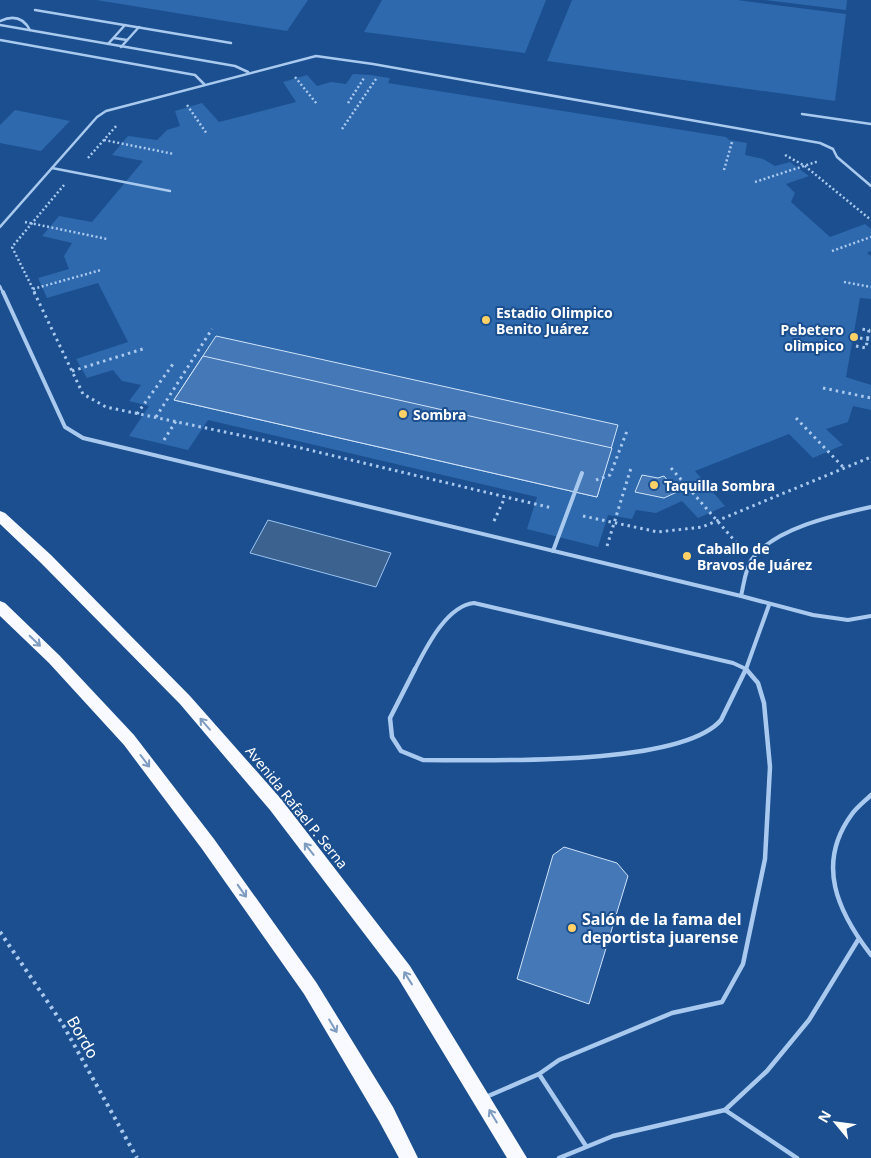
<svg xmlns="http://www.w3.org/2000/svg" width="871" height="1158" font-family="'Noto Sans',sans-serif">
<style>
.green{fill:#2e69ad}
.water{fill:#3c6290;stroke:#9cc4f0}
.building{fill:#4478b7;stroke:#cfe3fa}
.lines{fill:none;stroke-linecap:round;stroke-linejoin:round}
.path-far2{stroke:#a9c9ee;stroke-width:2.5;stroke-dasharray:2 2.5;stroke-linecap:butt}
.path-far1{stroke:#a9c9ee;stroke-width:3;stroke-dasharray:2.5 4;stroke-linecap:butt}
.path{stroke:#a9c9ee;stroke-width:4;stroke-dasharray:3 4.5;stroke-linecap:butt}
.service-far2{stroke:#a9c9ee;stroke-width:2.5}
.service-far1{stroke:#a9c9ee;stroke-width:4}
.service{stroke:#a9c9ee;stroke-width:4.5}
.trunk{fill:#f8faff;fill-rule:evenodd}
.oneway{stroke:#7e9cc1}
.poi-dot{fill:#ffd166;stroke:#1b4f8f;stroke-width:2}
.labels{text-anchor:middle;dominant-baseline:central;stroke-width:4;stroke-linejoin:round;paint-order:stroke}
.poi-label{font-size:14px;font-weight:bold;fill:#fff;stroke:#1b4f8f;text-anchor:start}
.street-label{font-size:14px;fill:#fff;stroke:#1b4f8f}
.near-poi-label{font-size:16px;font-weight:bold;fill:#fff;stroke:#1b4f8f;text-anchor:start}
.near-street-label{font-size:16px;fill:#fff;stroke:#1b4f8f}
</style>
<rect width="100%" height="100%" fill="#1b4f8f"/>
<g class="green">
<path d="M96 0H308L287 31Z"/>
<path d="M382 0H546L525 53 364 32Z"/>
<path d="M572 0H737L846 14 835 101 547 61Z"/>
<path d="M765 0H847L846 10Z"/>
<path d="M353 74 370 75 390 78 388 83 726 137 729 140 747 143 745 155 763 159 775 166 790 162 809 176 786 184 795 193 791 202 830 237 865 224 871 229V251L867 253 871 256V299L860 298 846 377 871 385V410L853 406 848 422 826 429 843 445 813 458 789 434 695 471 725 506 698 518 682 501 656 513 636 510 632 519 608 515 598 547 527 529 537 497 208 420 188 450 129 436 149 406 129 401 141 385 122 381 113 370 87 378 76 359 128 342 98 283 47 298 38 278 69 269 64 256 72 243 42 236 59 216 92 222 143 161 112 155 128 136 157 140 167 130 180 126 175 111 202 103 219 122 296 102 283 82 307 75 317 86 331 82 346 84Z"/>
<path d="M15 110 70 121 41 151 0 143V125Z"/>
</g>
<path class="water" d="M268 520 391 553 376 587 250 553Z"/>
<g class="building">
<path d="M216 336 618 425 597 497 174 400Z"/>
<path d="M203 356 612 448 597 497 174 400Z"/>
<path d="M642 475 658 478 664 476 677 492 664 498 635 492Z"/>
<path d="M564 847 617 863 628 876 589 1004 517 979 553 855Z"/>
</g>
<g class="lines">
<g class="path-far2">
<path d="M295 77 317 104"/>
<path d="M348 103 364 78"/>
<path d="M187 105 207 134"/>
<path d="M342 129 376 79"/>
<path d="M104 140 174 154"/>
<path d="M785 155 805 166 871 220"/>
<path d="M88 158 117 125"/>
<path d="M724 170 732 142"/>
<path d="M755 182 819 161"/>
<path d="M25 222 107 239"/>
<path d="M832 251 871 237"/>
<path d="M844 282 871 287"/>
<path d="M33 289 101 270"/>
<path d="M35 293 12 247 64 185"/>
</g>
<g class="path-far1">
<path d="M34 292 83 394 106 407 301 448 552 508"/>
<path d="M860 338 871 340"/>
<path d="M856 346 866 348 869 330 860 329"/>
<path d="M72 371 146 348"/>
<path d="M823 388 871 398"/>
<path d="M137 414 173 364"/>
<path d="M156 417 212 329"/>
<path d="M796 418 844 468"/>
<path d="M164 440 176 421"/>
<path d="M671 468 741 548"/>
<path d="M596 480 610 475 627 431"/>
<path d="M583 516 658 532 702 527 871 457"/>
<path d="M494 521 505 497"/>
<path d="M607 546 631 468"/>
</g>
<path class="path" d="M0 932 62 1023 137 1158"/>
<g class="service-far2">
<path d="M35 10 231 43"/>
<path d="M0 21C13 15 23 17 30 30"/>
<path d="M0 25 235 66 248 72"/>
<path d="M114 38 127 40"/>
<path d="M0 40 195 75 204 84"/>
<path d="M108 44 125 25"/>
<path d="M121 47 139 27"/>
<path d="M802 114 871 124"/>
<path d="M52 168 170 191"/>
<path d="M0 227 97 117 106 111 316 56 373 64 820 143 833 149 837 157 871 186"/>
<path d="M0 286 3 293"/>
</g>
<g class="service-far1">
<path d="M3 292 65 427 83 438 741 596C744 584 745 569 752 559 775 528 835 515 871 507"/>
<path d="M553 551 582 473"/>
<path d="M741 596 813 615 848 620 871 616"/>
<path d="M746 669 747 671"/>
<path d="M746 669 769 605"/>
<path d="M414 671C426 648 446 606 474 603L733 663 746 669"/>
</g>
<g class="service">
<path d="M415 669 390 718 392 737 401 751 423 760C486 760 681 767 721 720L746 669"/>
<path d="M871 795C865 801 857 807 852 814 815 864 838 912 871 955"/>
<path d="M539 1074 586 1146"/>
<path d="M486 1097 539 1074 559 1060 672 1013 722 1002 743 964 765 859 770 767 764 703 758 683 746 669"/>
<path d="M725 1110 767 1071 809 1020 858 940"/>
<path d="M559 1158 613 1136 725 1110 797 1158"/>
</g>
<g class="trunk">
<path d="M0 511 5 513 51 555 190 696 282 800 410 966 527 1158H507L398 978 270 810 180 704 41 563 0 524Z"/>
<path d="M0 601 5 603 59 655 134 735 214 839 316 982 393 1107 418 1158H399L379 1121 304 994 202 849 124 745 49 663 0 616Z"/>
</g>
</g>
<defs><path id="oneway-shaft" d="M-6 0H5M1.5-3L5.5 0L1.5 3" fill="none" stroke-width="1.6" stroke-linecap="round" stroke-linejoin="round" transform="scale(1.25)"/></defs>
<g class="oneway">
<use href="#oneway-shaft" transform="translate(35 641) rotate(44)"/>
<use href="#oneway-shaft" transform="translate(205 724) rotate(-131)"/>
<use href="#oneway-shaft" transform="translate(145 761) rotate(53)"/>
<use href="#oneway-shaft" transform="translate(309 849) rotate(-128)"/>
<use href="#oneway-shaft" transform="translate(242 891) rotate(55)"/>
<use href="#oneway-shaft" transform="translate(408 978) rotate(-122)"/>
<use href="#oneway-shaft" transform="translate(333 1026) rotate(59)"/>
<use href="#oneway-shaft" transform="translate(493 1116) rotate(-121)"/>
</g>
<g class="poi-dot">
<circle cx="486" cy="320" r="5"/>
<circle cx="854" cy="337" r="5"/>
<circle cx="403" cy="414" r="5"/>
<circle cx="654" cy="485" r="5"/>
<circle cx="687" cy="556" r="5"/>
<circle cx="572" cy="928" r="5"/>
</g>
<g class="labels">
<g class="poi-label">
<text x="496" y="312">Estadio Olimpico<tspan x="496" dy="16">Benito Juárez</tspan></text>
<text x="844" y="329" text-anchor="end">Pebetero<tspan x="844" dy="16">olìmpico</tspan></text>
<text x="413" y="414">Sombra</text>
<text x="664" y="485">Taquilla Sombra</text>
<text x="697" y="548">Caballo de<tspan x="697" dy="16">Bravos de Juárez</tspan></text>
</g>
<g class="street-label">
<text transform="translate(297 807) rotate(51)">Avenida Rafael P. Serna</text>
</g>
<g class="near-poi-label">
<text x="582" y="919">Salón de la fama del<tspan x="582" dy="18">deportista juarense</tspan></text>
</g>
<g class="near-street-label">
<text transform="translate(83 1037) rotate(60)">Bordo</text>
</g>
</g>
<g transform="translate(836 1123) rotate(299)" stroke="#1b4f8f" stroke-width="4" paint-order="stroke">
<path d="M0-4L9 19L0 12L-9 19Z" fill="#ffffff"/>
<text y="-8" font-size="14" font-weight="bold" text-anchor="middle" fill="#ffffff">N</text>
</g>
</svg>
